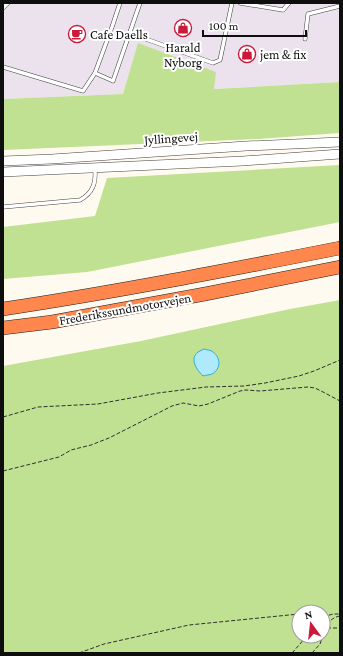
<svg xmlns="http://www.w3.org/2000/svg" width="343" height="656" font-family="'Crimson Pro',serif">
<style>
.industrial{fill:#ebe2ee}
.forest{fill:#c0e092;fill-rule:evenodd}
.water{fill:#afeafc;stroke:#2faeda}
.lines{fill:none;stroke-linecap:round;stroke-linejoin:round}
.service-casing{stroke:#414141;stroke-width:4.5}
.tertiary-casing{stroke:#414141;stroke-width:10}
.motorway-casing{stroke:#1f1f1f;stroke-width:14}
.path{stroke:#303030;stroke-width:1;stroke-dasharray:4 2;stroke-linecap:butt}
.service{stroke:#fff;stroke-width:3.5}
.tertiary{stroke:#fff;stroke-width:9}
.motorway{stroke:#ff864d;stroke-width:13}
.labels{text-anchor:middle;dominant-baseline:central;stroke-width:4;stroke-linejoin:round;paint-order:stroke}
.poi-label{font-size:13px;fill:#0e0e0e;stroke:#fff;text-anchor:start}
.street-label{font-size:13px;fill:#0e0e0e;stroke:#fff}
</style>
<rect width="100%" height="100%" fill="#fffaef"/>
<path class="industrial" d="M3 3H340V82L213 89 138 44 123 94 3 99Z"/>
<g class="forest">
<path d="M138 43 216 72 214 89 340 82V133L258 139 3 150V99L123 94Z"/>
<path d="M340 165V222L87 272 3 279V227L95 216 107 178Z"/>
<path d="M340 300V653H3V366L141 341 290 309ZM299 612H323V636H299Z"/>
</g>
<path class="water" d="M204 349C207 350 211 350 213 352 221 358 221 369 212 374 210 375 206 375 203 376 197 370 189 359 198 352 200 351 202 350 204 349Z"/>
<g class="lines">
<g class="service-casing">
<g id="service">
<path d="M120 3 112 27 95 73 113 81 140 3"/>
<path d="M240 3 283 10 289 3"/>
<path d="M3 8 8 3"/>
<path d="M129 33 213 63 220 60 232 3"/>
<path d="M305 39 308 14 340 6"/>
<path d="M3 67 83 91 95 73"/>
<path d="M3 207 80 200C93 193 96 183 95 169"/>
</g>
</g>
<g class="tertiary-casing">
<g id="tertiary">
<path d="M3 161 52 159 246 146 340 142"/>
<path d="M3 172 243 161 340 154"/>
</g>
</g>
<g class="motorway-casing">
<g id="motorway">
<path d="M3 309C116 292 228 270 340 248"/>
<path d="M3 328 52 322 205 294 340 267"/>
</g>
</g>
<g class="path">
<path d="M3 417 38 407 98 404 158 393 206 387 244 386 265 383 299 376 314 371 340 360"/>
<path d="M3 471 59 457 71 450 91 445 109 438 172 406 183 403 199 406 208 404 240 391 246 390 260 391 308 387 315 388 325 393 340 401"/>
<path d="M323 617 333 614H340"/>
<path d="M323 618 329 621"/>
<path d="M327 628H340"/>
<path d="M323 636C326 626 329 618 340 616"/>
<path d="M79 653 104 644 189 625 299 614"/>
<path d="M292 653 307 636"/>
<path d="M312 653 320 644 323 636"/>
</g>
<use href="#service" class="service"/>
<use href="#tertiary" class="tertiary"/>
<use href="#motorway" class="motorway"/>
</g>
<defs>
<g id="shop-ring" transform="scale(0.9)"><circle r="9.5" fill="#fff" stroke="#cc193a" stroke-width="1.5"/><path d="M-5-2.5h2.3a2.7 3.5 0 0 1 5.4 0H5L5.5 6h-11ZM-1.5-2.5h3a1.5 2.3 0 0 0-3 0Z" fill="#cc193a"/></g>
<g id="cafe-ring" transform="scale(0.9)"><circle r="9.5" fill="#fff" stroke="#cc193a" stroke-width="1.5"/><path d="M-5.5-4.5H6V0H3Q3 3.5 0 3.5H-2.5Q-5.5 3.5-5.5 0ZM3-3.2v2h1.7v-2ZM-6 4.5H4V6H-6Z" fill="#cc193a"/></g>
</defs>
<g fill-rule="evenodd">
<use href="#shop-ring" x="183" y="28"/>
<use href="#cafe-ring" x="77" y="34"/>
<use href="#shop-ring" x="247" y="54"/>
</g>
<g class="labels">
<g class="poi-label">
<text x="90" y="34">Cafe Daells</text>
<text x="183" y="47" text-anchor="middle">Harald<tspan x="183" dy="15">Nyborg</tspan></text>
<text x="260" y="54">jem &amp; fix</text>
</g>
<g class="street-label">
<text transform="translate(171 138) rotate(-4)">Jyllingevej</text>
<text transform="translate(125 309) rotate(-10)">Frederikssundmotorvejen</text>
</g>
</g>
<rect width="343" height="656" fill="none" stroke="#0e0e0e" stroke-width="8"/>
<g transform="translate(311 624) rotate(345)"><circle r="19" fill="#ffffff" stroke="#9f9f9f"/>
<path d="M0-3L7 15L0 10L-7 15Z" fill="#cc193a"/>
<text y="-6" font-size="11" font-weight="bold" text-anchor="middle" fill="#0e0e0e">N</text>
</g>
<path d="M203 30v6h103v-6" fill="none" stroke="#0e0e0e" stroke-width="2"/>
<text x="209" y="30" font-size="12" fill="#0e0e0e" stroke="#ffffff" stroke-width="3" paint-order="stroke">100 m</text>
</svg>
